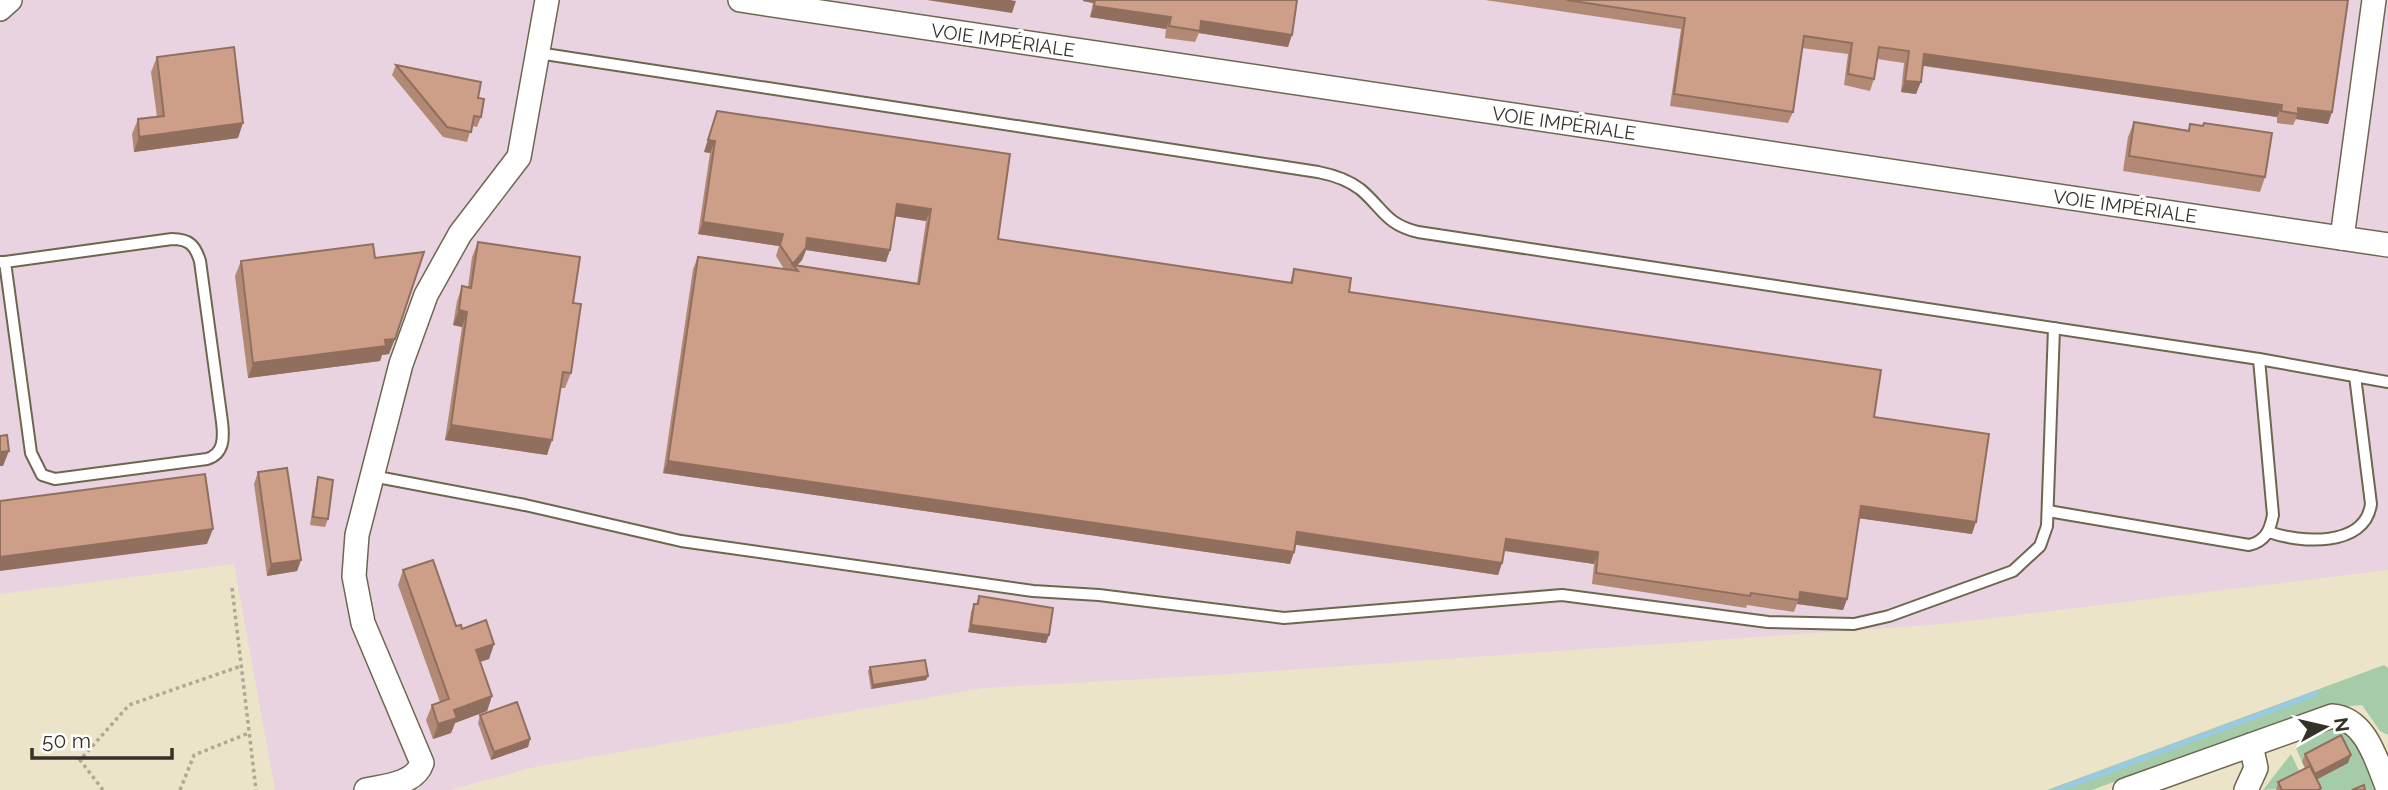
<svg xmlns="http://www.w3.org/2000/svg" width="2388" height="790" font-family="Raleway,sans-serif">
<style>
.industrial{fill:#e9d3e0}
.green{fill:#a6cba9}
.lines{fill:none;stroke-linecap:round;stroke-linejoin:round}
.stream{stroke:#98cae5;stroke-width:5}
.lane-casing{stroke:#6e674f;stroke-width:14}
.street-casing{stroke:#6e674f;stroke-width:26}
.path{stroke:#afa993;stroke-width:3.5;stroke-dasharray:3.5 3.5;stroke-linecap:butt}
.lane{stroke:#fff;stroke-width:10}
.street{stroke:#fff;stroke-width:23}
.wall{fill:#b18975;fill-rule:evenodd}
.shaded-wall{fill:#906f5f}
.building{fill:#ce9f88;stroke:#906f5f;stroke-width:2}
.labels{text-anchor:middle;dominant-baseline:central;stroke-width:6;stroke-linejoin:round;paint-order:stroke}
.street-label{font-size:19px;fill:#353227;stroke:#fff}
</style>
<rect width="100%" height="100%" fill="#ece4c8"/>
<path class="industrial" d="M0 0H2388V570L1943 624 1231 674 983 688 535 767 449 790H275L234 564 0 594Z"/>
<g class="green">
<path d="M2384 665 2388 668V735L2380 731 2362 705 2311 710 2092 790H2047Z"/>
<path d="M2342 726 2353 736 2375 790H2316L2312 782 2328 748 2302 762 2296 748 2300 742Z"/>
<path d="M2291 754 2307 787 2263 790Z"/>
</g>
<g class="lines">
<path class="stream" d="M2057 790 2315 694"/>
<g class="lane-casing">
<g id="lane">
<path d="M538 53 1318 172C1333 175 1347 179 1360 189 1383 208 1385 224 1418 232L2259 359 2388 382"/>
<path d="M0 262H5L172 239C189 239 195 245 200 261L222 422C224 438 224 454 207 459L55 479 42 475 31 453 5 262"/>
<path d="M372 476 525 505 681 541 1033 591 1099 595 1284 618 1562 595 1768 622 1854 624 1889 616 2013 571 2040 546 2047 526 2054 328"/>
<path d="M2048 511 2249 545C2266 541 2270 530 2273 515L2259 359"/>
<path d="M2269 532C2300 543 2365 548 2371 504L2355 376"/>
</g>
</g>
<g class="street-casing">
<g id="street">
<path d="M740 0 2388 245"/>
<path d="M0 9 10 0"/>
<path d="M2342 238 2374 0"/>
<path d="M366 790C385 786 415 784 422 763L363 623 354 576 357 535 401 364 426 295 460 234 519 157 547 0"/>
<path d="M2125 790 2332 716C2366 718 2377 762 2388 789"/>
<path d="M2246 790 2256 768 2251 745"/>
</g>
</g>
<g class="path">
<path d="M232 588 256 790"/>
<path d="M103 790 80 760 129 705 241 666"/>
<path d="M180 790 194 755 249 733"/>
</g>
<use href="#lane" class="lane"/>
<use href="#street" class="street"/>
</g>
<g class="wall">
<path d="M1083 0H1297L1288 47 1199 33 1195 42 1165 38 1166 29 1090 17 1093 3 1083 1Z"/>
<path d="M1485 0H2348L2332 112 2328 124 2296 119 2293 125 2277 123V117L1923 66 1916 94 1901 92 1904 63 1877 59 1874 79 1870 91 1844 85 1848 54 1802 48 1793 112 1788 123 1670 106 1681 29Z"/>
<path d="M157 57 238 138 134 152 132 134 138 119 157 117 151 72Z"/>
<path d="M396 65 478 98 481 117 477 127 472 126 467 142 443 137 392 75Z"/>
<path d="M717 111 998 239 1290 283 1294 269 1349 292 1874 417 1972 534 1859 518 1847 599 1843 610 1797 604 1794 612 1747 605 1746 608 1592 584 1594 564 1504 551 1502 563 1498 575 1296 545 1294 552 1290 564 663 473 693 269 698 257 784 269 776 256 779 246 698 234 710 153 704 152ZM895 216 926 221 917 283 797 265 802 260 806 250 886 262Z"/>
<path d="M2134 122 2188 130 2190 124 2265 177 2260 192 2123 171 2128 137Z"/>
<path d="M478 242 573 303 571 373 565 388H560L547 455 445 440 462 327 453 325 457 301 462 286 468 287 472 257Z"/>
<path d="M241 261 389 354 382 355 380 361 248 378 235 276Z"/>
<path d="M258 472 301 560 297 571 267 576 254 484Z"/>
<path d="M318 477 328 519 325 527 310 525 316 485Z"/>
<path d="M403 570 456 626 494 644 489 659 480 662 492 696 487 711 455 723 451 733 433 739 426 720 432 705 440 702 398 585Z"/>
<path d="M979 596 1049 635 1046 643 968 632 971 612 974 604H976Z"/>
<path d="M870 667 928 676 926 680 871 689 868 671Z"/>
<path d="M480 715 530 739 528 747 491 760 478 723Z"/>
<path d="M2305 754 2348 763 2317 779 2321 788V790H2276L2278 782 2305 768 2302 762Z"/>
</g>
<g class="shaded-wall">
<path d="M927 0H1010L1016 1 1012 13Z"/>
<path d="M1083 0H1094L1093 3 1083 1Z"/>
<path d="M1094 6 1171 17 1166 29 1090 17Z"/>
<path d="M1201 21 1292 35 1288 47 1199 33Z"/>
<path d="M1924 54 2282 105 2277 117 1920 65Z"/>
<path d="M1905 81 1921 82 1916 94 1901 92Z"/>
<path d="M2298 108 2332 112 2328 124 2296 119Z"/>
<path d="M243 123 238 138 134 152 139 137Z"/>
<path d="M708 140 715 141 710 153 704 152Z"/>
<path d="M897 204 931 209 926 221 893 216Z"/>
<path d="M703 222 783 234 779 246 698 234Z"/>
<path d="M807 238 890 250 886 262 806 250 802 260 795 268 793 265 788 275 793 264Z"/>
<path d="M459 310 467 312 462 327 453 325Z"/>
<path d="M395 339 389 354 382 355 380 361 248 378 253 363Z"/>
<path d="M451 425 552 440 547 455 445 440Z"/>
<path d="M9 451 3 466H0V452Z"/>
<path d="M668 461 1294 552 1290 564 663 473Z"/>
<path d="M1861 506 1976 522 1972 534 1857 518Z"/>
<path d="M213 529 207 544 0 571V557Z"/>
<path d="M1297 532 1502 563 1498 575 1293 544Z"/>
<path d="M1506 539 1598 552 1594 564 1501 550Z"/>
<path d="M301 560 297 571 267 576 271 564Z"/>
<path d="M1800 592 1847 599 1843 610 1797 604Z"/>
<path d="M971 625 1049 635 1046 643 968 632Z"/>
<path d="M494 644 489 659 470 665 476 650Z"/>
<path d="M928 676 926 680 871 689 873 685Z"/>
<path d="M492 696 487 711 455 723 451 733 433 739 438 724 454 710Z"/>
<path d="M530 739 528 747 491 760 494 752Z"/>
<path d="M2351 755 2348 763 2312 782 2315 774Z"/>
</g>
<g class="building">
<path d="M1095 0H1297L1292 35 1201 21 1200 31 1169 26 1171 17 1094 6Z"/>
<path d="M1567 0H2348L2332 112 2298 108V114L2281 111 2282 105 1924 54 1921 82 1905 81 1909 51 1879 47 1874 79 1848 74 1852 43 1804 36 1793 112 1674 94 1685 18Z"/>
<path d="M234 47 243 123 139 137 138 119 164 116 157 57Z"/>
<path d="M396 65 481 82 478 98 484 99 481 117 474 116 471 132 447 127Z"/>
<path d="M717 111 1010 154 998 239 1292 283 1294 269 1351 278 1349 292 1881 370 1874 417 1989 434 1976 522 1861 506 1847 599 1800 592 1799 600 1751 593 1750 596 1596 573 1598 552 1506 539 1502 563 1297 532 1294 552 668 461 698 257 798 271 793 265 919 284 931 209 897 204 890 250 807 238 806 248 793 264 780 245 783 234 703 222 715 141 708 140Z"/>
<path d="M2134 122 2189 131 2190 124 2203 126 2204 123 2272 133 2265 177 2129 156Z"/>
<path d="M478 242 580 257 573 303 581 304 571 373 563 372 552 440 451 425 467 312 459 310 462 286 471 288Z"/>
<path d="M373 244 375 258 424 252 395 339 385 340 386 346 253 363 241 261Z"/>
<path d="M7 435 9 451 0 452V436Z"/>
<path d="M287 468 301 560 271 564 258 472Z"/>
<path d="M205 474 213 529 0 557V501Z"/>
<path d="M318 477 333 480 328 519 313 517Z"/>
<path d="M433 560 456 626 461 625 462 629 486 620 494 644 476 650 492 696 454 710 457 718 438 724 432 705 449 699 403 570Z"/>
<path d="M979 596 1053 608 1049 635 971 625 974 604H978Z"/>
<path d="M925 660 928 676 873 685 870 667Z"/>
<path d="M517 702 530 739 494 752 480 715Z"/>
<path d="M2341 735 2351 755 2315 774 2305 754Z"/>
<path d="M2310 766 2321 788 2318 790H2282L2278 782Z"/>
<path d="M2364 785 2365 790H2352Z"/>
</g>
<g class="labels">
<g class="street-label">
<text transform="translate(1003 40) rotate(8)">VOIE IMPÉRIALE</text>
<text transform="translate(1564 123) rotate(8)">VOIE IMPÉRIALE</text>
<text transform="translate(2125 206) rotate(8)">VOIE IMPÉRIALE</text>
</g>
</g>
<g transform="translate(2325 727) rotate(82)" stroke="#ffffff" stroke-width="5" paint-order="stroke">
<path d="M0-5L12 26L0 18L-12 26Z" fill="#353227"/>
<text y="-10" font-size="19" font-weight="bold" text-anchor="middle" fill="#353227">N</text>
</g>
<path d="M32 748v10h140v-10" fill="none" stroke="#353227" stroke-width="3.5"/>
<text x="42" y="748" font-size="21" fill="#353227" stroke="#ffffff" stroke-width="5" paint-order="stroke">50 m</text>
</svg>
